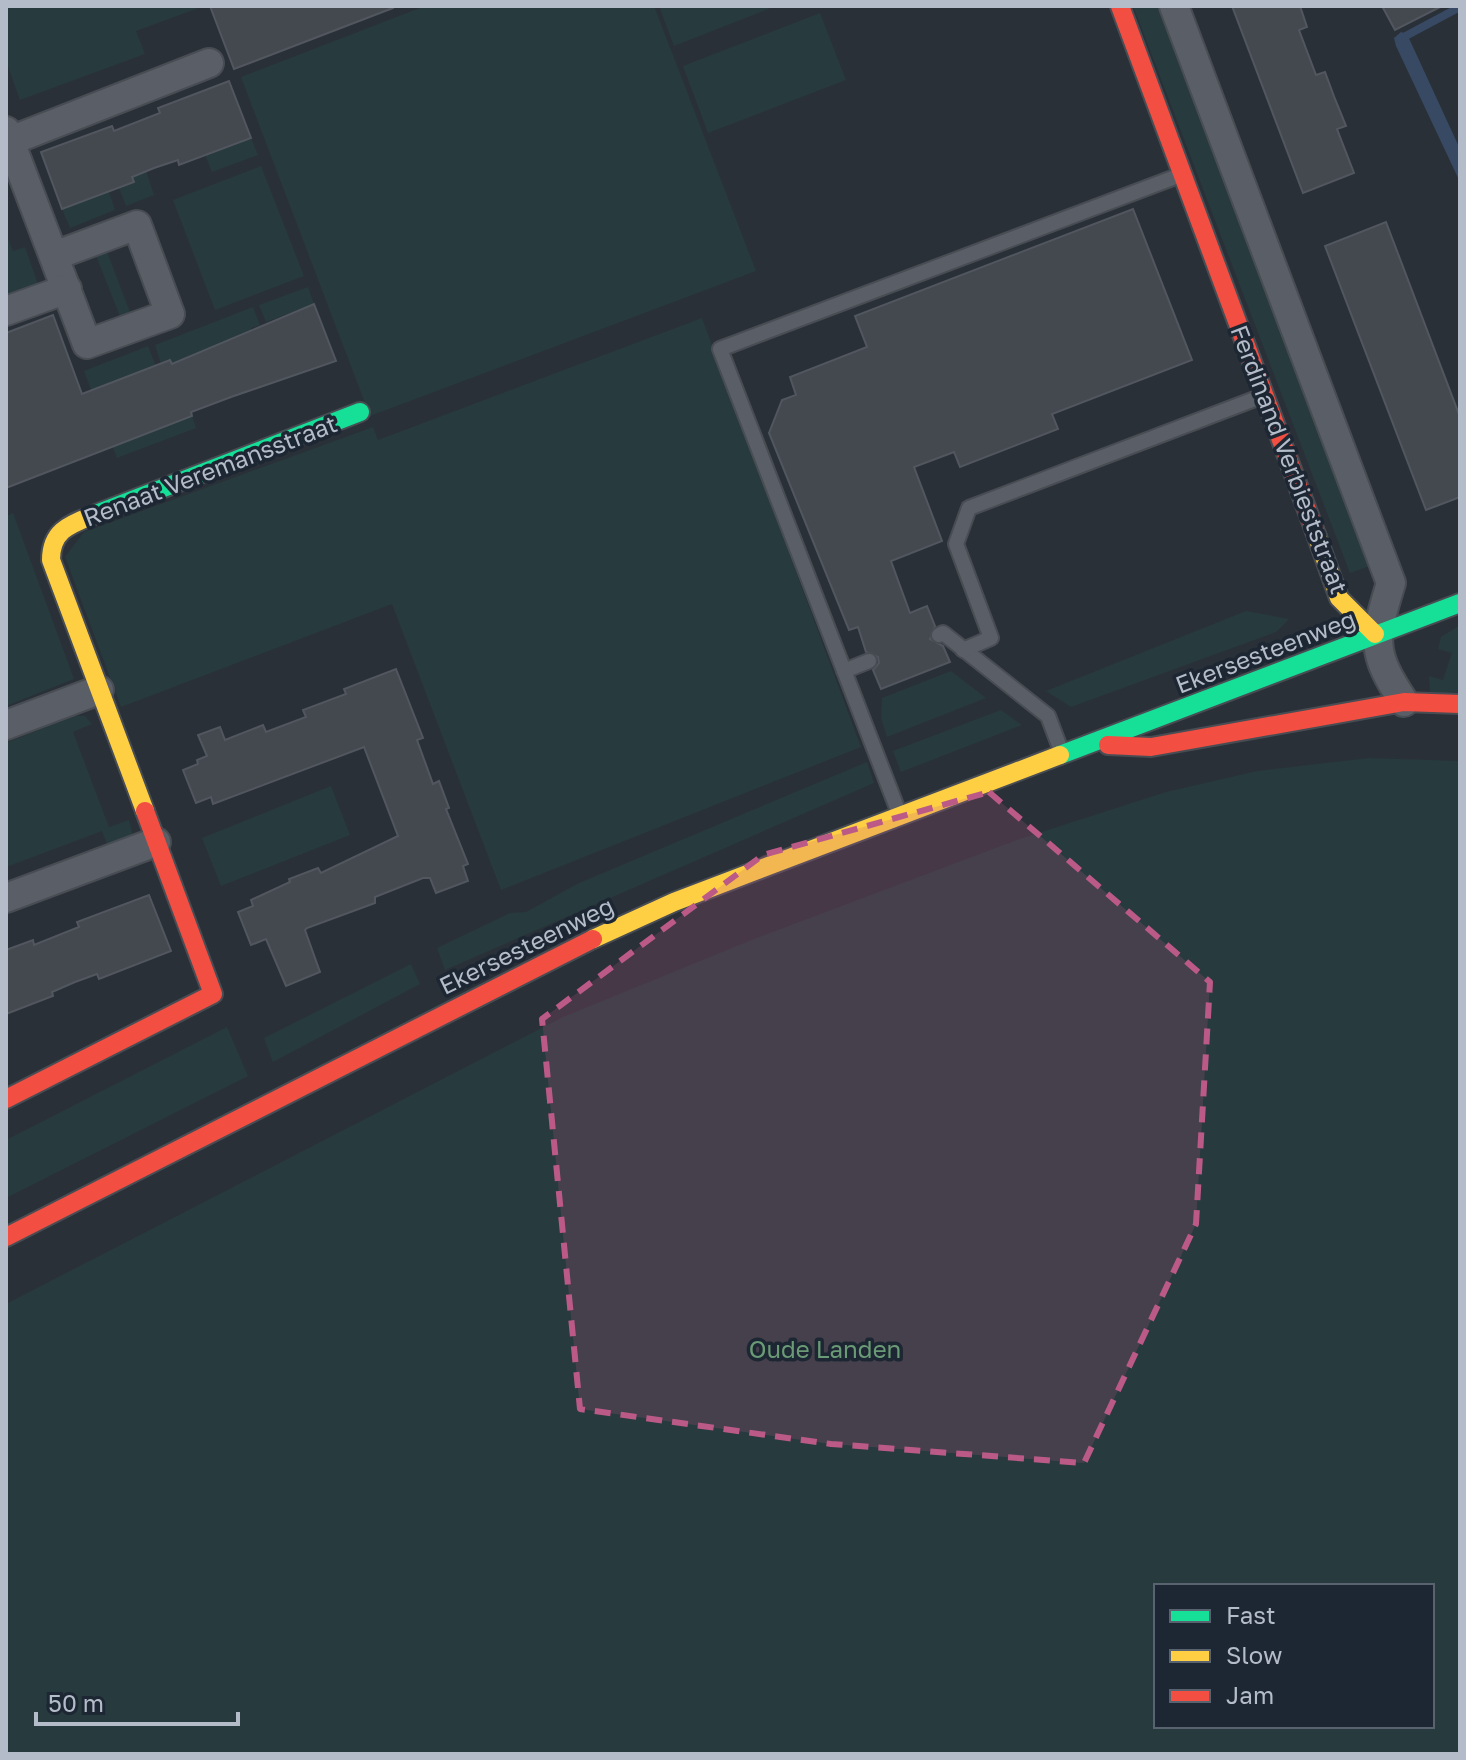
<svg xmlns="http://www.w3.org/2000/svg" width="1466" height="1760" font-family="'Golos Text',sans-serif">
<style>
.green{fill:#273a3e;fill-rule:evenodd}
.water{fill:#384963}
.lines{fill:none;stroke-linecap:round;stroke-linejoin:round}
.stream{stroke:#384963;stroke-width:8}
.building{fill:#444950;stroke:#52575f;stroke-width:2}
.lane-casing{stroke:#484c53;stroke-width:18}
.street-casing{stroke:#484c53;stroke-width:32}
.fast-casing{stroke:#484c53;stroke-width:22}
.slow-casing{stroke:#484c53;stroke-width:22}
.jam-casing{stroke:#484c53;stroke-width:22}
.lane{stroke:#5a5e66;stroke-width:14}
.street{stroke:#5a5e66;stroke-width:28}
.fast{stroke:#16e098;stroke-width:18}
.slow{stroke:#ffcf43;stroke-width:18}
.jam{stroke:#f24e42;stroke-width:18}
.marked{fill:#bc5a87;fill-opacity:0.2;stroke:#bc5a87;stroke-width:6;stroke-dasharray:16 10;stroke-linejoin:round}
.labels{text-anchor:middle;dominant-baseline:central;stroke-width:7;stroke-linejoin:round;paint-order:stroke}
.street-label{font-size:24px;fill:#b4bcc9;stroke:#1d2633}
.park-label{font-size:24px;fill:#6b9a76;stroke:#1d2633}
</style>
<rect width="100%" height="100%" fill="#2a3038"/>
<g class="green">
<path d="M6 6H204L136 31 145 54 20 100 6 61Z"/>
<path d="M425 6H654L756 271 370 416 241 77Z"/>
<path d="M659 6H776L674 46Z"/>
<path d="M1133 6H1157L1373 565 1350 573Z"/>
<path d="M820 13 846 80 708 133 683 66Z"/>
<path d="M251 138 258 155 212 172 205 155Z"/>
<path d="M261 166 304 276 215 310 173 200Z"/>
<path d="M146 171 154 195 126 206 119 188 134 182 132 176Z"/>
<path d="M109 192 115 210 70 228 62 209Z"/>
<path d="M6 233 13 251 25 247 38 284 6 295Z"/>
<path d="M106 249 131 315 121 319 95 253Z"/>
<path d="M308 287 314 304 266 322 259 305Z"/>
<path d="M253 307 260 325 251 328 252 332 172 364H161L155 345Z"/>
<path d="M702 318 861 747 501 890 392 604 121 707 65 557 84 532 373 427 378 440Z"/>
<path d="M148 346 156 366 107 385 129 441 192 416 196 428 117 458 84 371Z"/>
<path d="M13 513 74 679 6 706V516Z"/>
<path d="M1246 611 1289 619 1276 632 1071 707 1046 691Z"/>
<path d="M1460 625V692L1430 694 1429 676 1443 680 1452 653 1438 649 1441 637Z"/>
<path d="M951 671 986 698 887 737 881 718 882 698Z"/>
<path d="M1001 710 1022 725 901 772 893 751Z"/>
<path d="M74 716H85L92 724 73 732 109 827 129 820 133 836 109 849 102 831 6 867V743Z"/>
<path d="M1369 758 1460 761V1754H6V1304L563 1017 754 939 1014 841 1166 792 1257 771ZM1156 1586H1432V1726H1156Z"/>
<path d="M867 762 874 783 445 970 437 948 510 913 526 912 579 883Z"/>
<path d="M331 786 350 835 221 886 202 838Z"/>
<path d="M411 964 420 984 273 1062 264 1038Z"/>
<path d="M227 1027 248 1076 6 1198V1140Z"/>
</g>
<path class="water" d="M1401 32 1407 34 1460 149V182L1396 46 1394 38Z"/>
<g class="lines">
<path class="stream" d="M1400 39 1460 7"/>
</g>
<g class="building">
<path d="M210 6H393V8L234 69Z"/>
<path d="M1232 6H1300L1307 27 1299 30 1316 75 1325 72 1335 99 1346 126 1337 129 1354 173 1303 193Z"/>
<path d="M1382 6H1442L1395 30Z"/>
<path d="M229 81 251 138 179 165 178 160 154 168 132 177 134 182 62 209 41 152 112 126 114 131 160 113 158 108Z"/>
<path d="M1133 209 1192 360 1052 414 1058 429 960 467 954 452 914 467 942 541 891 561 910 613 927 606 935 626 930 639 943 646 950 662 881 689 873 670 879 663 878 657 866 652 858 627 849 630 769 433 782 400 796 395 790 377 867 347 855 316Z"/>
<path d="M1386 222 1460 417V497L1426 510 1325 246Z"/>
<path d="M314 304 336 361 231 397 191 412 192 416 6 488V333L53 315 82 394 170 360 172 364Z"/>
<path d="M396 669 423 738 417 740 433 784 439 781 449 808 446 809 468 864 463 866 468 881 436 893 430 878H423L375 897V903L307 928 305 930 320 972 286 986 266 939 251 945 238 912 253 906 251 900 290 882 289 879 318 868 321 873 398 836 364 747 213 804 211 797 196 803 183 770 198 764 197 760 207 756 198 735 220 727 225 740 263 725 266 732 306 717 303 710 346 694 344 689Z"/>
<path d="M149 895 171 951 99 979 97 974 75 982 52 992 53 996 6 1014V950L33 940 34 945 79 927 77 922Z"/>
</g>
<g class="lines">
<g class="lane-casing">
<g id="lane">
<path d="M939 635 943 633 1048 716 1062 753"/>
<path d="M963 650 991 638 956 544 969 508 1260 397"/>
<path d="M844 671 869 661"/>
<path d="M899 813 720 349 1178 176"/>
</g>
</g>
<g class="street-casing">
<g id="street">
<path d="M1174 6 1391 583C1374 639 1370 651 1404 702"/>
<path d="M6 131C33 202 60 273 87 344L170 314 137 225 54 256"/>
<path d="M10 141 209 63"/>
<path d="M6 311 67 289"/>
<path d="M6 725 99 690"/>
<path d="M6 898 156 842"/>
</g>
</g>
<g class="fast-casing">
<g id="fast">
<path d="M91 516 360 412"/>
<path d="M1060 755 1460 603"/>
</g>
</g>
<g class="slow-casing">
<g id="slow">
<path d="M91 516C68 525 51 532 51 560L145 811"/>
<path d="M1317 537 1339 598 1375 634"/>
<path d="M593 939 674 902 1060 755"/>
</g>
</g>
<g class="jam-casing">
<g id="jam">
<path d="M1120 6 1317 537"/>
<path d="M1108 745 1151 747 1404 702 1460 704"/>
<path d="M6 1099 213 994 145 811"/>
<path d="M6 1237 593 939"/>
</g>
</g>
<use href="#lane" class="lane"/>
<use href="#street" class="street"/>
<use href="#fast" class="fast"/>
<use href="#slow" class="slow"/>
<use href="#jam" class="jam"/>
</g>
<path class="marked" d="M989 792 1210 982 1196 1224 1084 1463 831 1444 580 1409 542 1019 763 855Z"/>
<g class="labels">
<g class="street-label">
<text transform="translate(1290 459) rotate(69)">Ferdinand Verbieststraat</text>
<text transform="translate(210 470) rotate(-21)">Renaat Veremansstraat</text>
<text transform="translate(1265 651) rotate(-21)">Ekersesteenweg</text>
<text transform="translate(526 945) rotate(-26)">Ekersesteenweg</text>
</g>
<g class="park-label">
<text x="825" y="1348">Oude Landen</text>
</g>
</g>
<rect width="1466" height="1760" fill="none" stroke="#b4bcc9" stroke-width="16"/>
<rect x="1154" y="1584" width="280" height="144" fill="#1d2633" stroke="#59626f" stroke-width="2"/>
<rect x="1170" y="1610" width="40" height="12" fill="#16e098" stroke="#59626f" stroke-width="2"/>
<text x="1226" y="1624" font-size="24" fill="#b4bcc9">Fast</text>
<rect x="1170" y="1650" width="40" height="12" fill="#ffcf43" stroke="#59626f" stroke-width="2"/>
<text x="1226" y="1664" font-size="24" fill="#b4bcc9">Slow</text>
<rect x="1170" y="1690" width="40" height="12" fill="#f24e42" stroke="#59626f" stroke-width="2"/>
<text x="1226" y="1704" font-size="24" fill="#b4bcc9">Jam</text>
<path d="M36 1712v12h202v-12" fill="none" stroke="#b4bcc9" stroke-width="4"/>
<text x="48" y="1712" font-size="24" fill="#b4bcc9" stroke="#1d2633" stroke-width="6" paint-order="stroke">50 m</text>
</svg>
